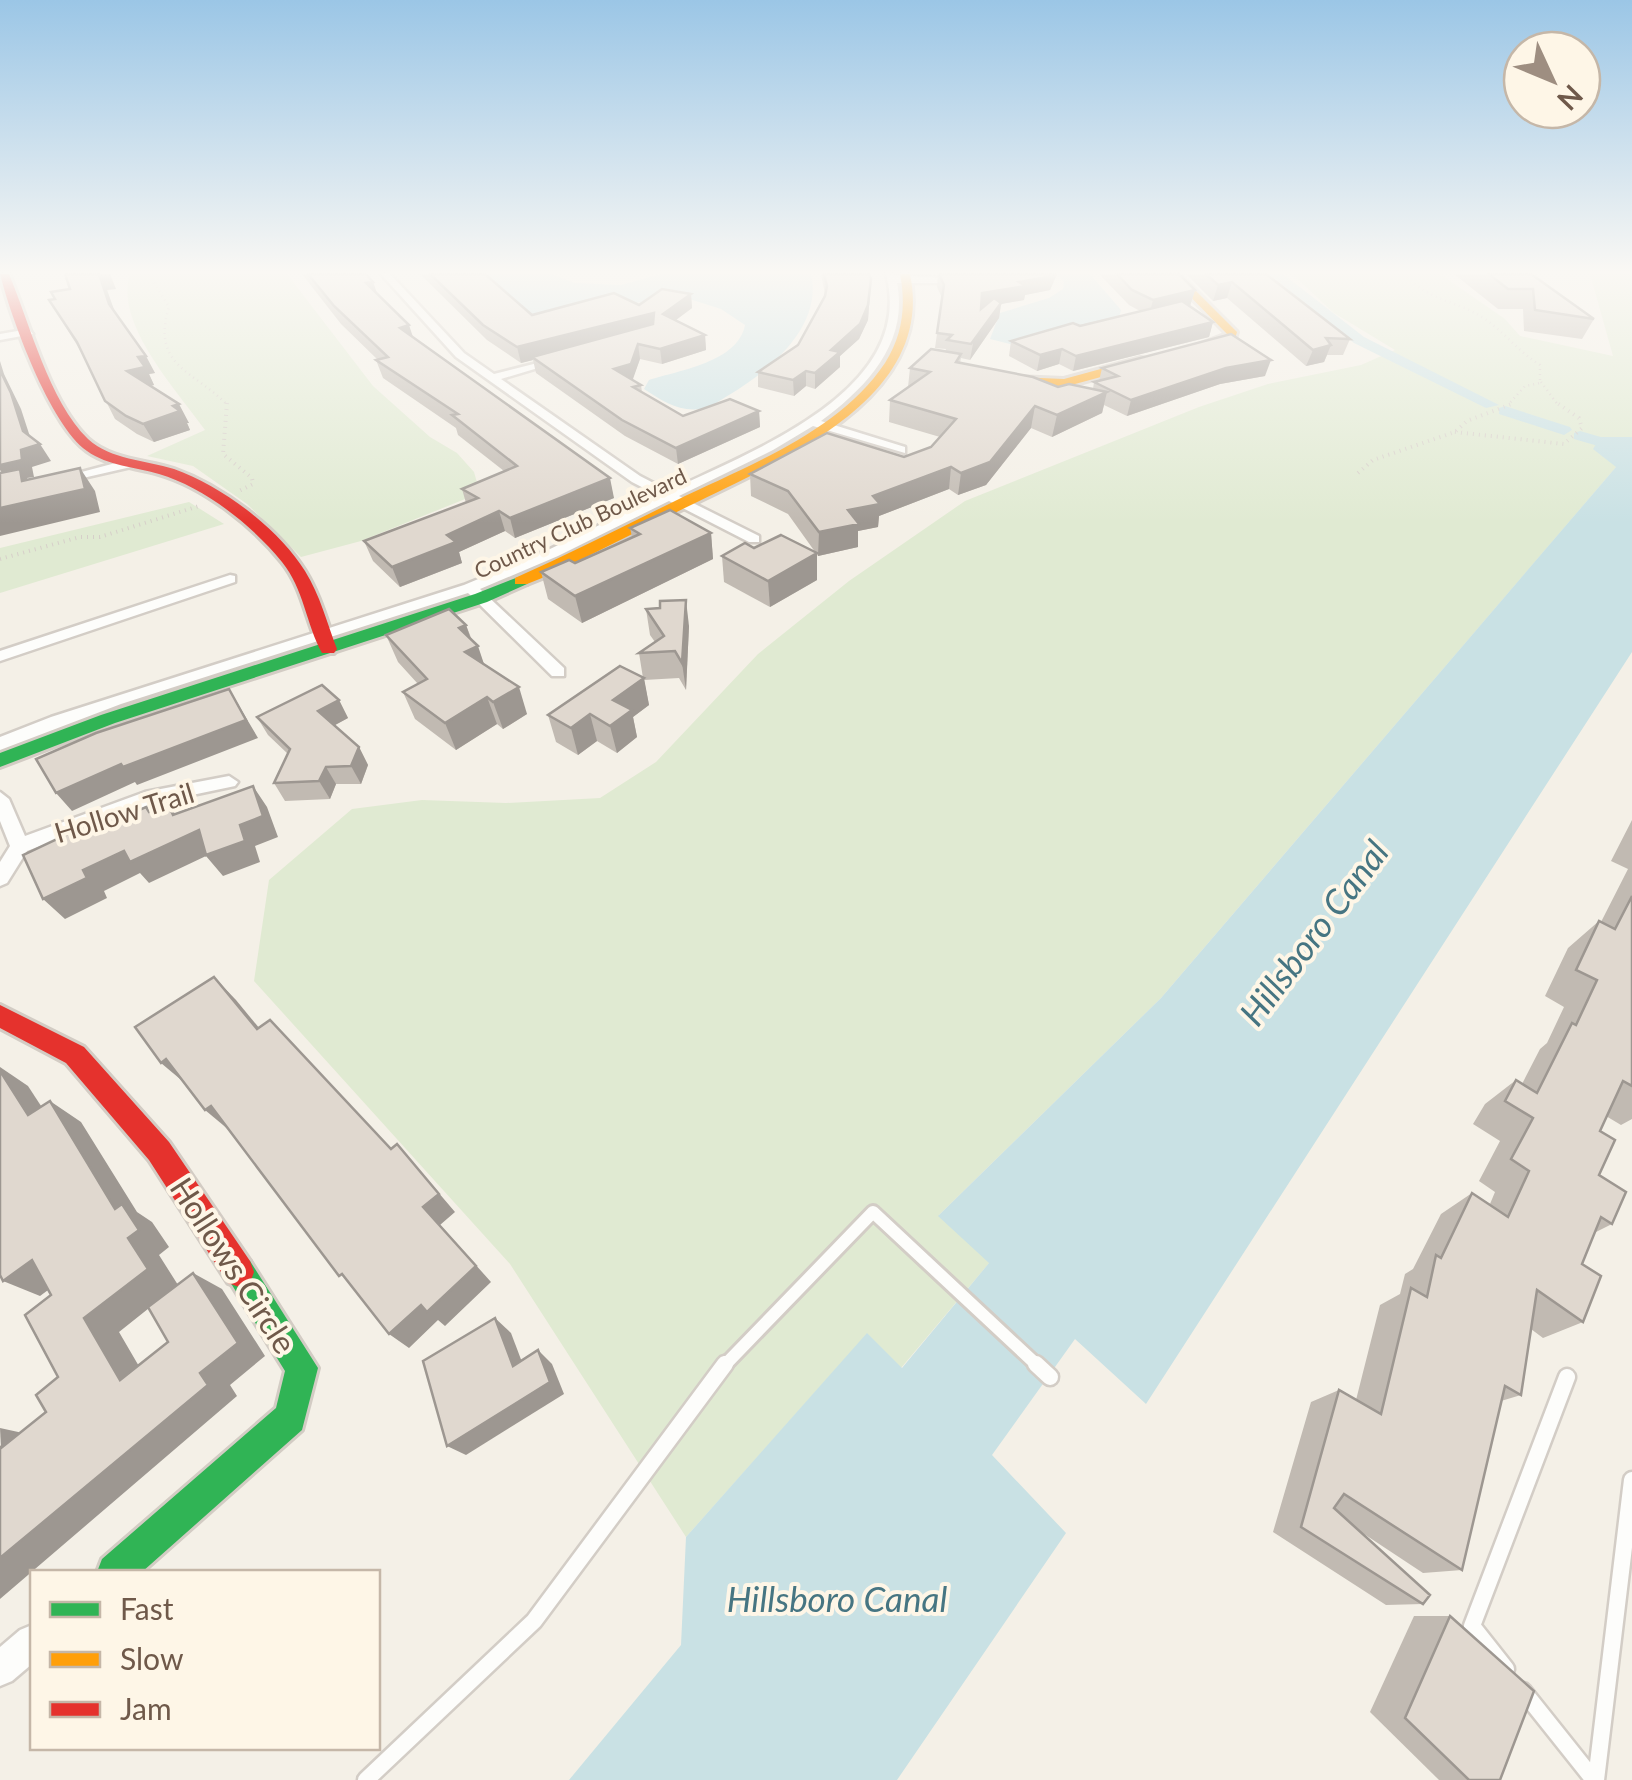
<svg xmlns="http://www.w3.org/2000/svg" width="1632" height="1780" font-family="Lato,sans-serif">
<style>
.green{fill:#e0ead2}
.water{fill:#c9e1e4}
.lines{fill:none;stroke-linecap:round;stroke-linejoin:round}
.canal{fill:#c9e1e4;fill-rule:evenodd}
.lane-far1-casing{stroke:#d3cdc6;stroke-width:18}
.lane-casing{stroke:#d3cdc6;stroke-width:21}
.street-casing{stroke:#d3cdc6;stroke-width:5}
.fast-casing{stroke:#d3ccc4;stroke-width:6}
.slow-casing{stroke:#d3ccc4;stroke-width:6}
.jam-casing{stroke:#d3ccc4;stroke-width:6}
.path-far1{stroke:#d6cfc9;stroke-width:2.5;stroke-dasharray:1 4;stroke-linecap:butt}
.path{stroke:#d6cfc9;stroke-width:4;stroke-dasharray:1 5;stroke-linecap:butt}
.lane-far1{stroke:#fdfdfb;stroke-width:12}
.lane{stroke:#fdfdfb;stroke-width:16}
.street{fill:#fdfdfb;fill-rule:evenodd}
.fast{fill:#30b455;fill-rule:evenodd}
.slow{fill:#ff9f0a;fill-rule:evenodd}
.jam{fill:#e5322d;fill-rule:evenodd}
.wall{fill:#c1bab2}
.shaded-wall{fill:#9d9791}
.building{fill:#e0d8cf;stroke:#9d9791;stroke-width:2.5}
.labels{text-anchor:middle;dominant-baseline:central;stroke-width:8;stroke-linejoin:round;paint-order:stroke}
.far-street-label{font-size:22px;fill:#6f594a;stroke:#fef6e7}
.street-label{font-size:28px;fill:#6f594a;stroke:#fef6e7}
.near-street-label{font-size:32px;fill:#6f594a;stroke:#fef6e7}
.near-water-label{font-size:35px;font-style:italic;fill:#467582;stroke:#fef6e7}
</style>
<rect width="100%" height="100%" fill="#f4f0e7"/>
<g class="green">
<path d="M130 274H287L373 386 430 437 457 453 474 472 480 493 361 541 301 557 247 504 193 466 147 456 205 430C177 390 114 324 130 274Z"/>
<path d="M1292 274H1440L1505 319 1520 336 1613 356 1590 274H1632V437H1601L1617 466 1161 998 939 1215 990 1262 901 1368 867 1334 686 1537 510 1264 254 981 269 880 352 809 422 800 506 803 600 798 656 762 758 654 849 581 965 501 1199 407 1268 384 1361 365 1395 350 1334 313Z"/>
<path d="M189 502 224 524 0 593V548Z"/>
</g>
<g class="water">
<path d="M481 274H552L575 283 621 285 661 274H811C823 327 769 371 729 395 720 400 711 408 701 409 678 412 663 401 644 389L649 380C680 370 738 362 745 325L721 309 683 297 521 317Z"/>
<path d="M1057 274H1090L1121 310 1119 318 1018 346 990 339 1000 313 1049 298 1063 289 1064 282Z"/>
<path d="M1600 437H1632V652L1146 1404 1075 1339 992 1455 1066 1533 897 1780H569L681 1645 686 1537 867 1333 902 1368 989 1263 938 1216 1161 998 1616 467 1593 449Z"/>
</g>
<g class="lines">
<g class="canal">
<path d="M1269 274H1283L1364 337 1499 405 1486 408 1354 343Z"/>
<path d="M1505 406 1570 427 1572 430 1564 435 1499 414V408Z"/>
<path d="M1580 431 1632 446V456L1574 439V433Z"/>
</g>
<g class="lane-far1-casing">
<path id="lane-far1" d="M724 1366 873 1212 1038 1366"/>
</g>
<g class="lane-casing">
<g id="lane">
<path d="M1036 1364 1050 1377"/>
<path d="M1506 1669 1472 1626 1567 1377"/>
<path d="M1523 1691 1594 1780"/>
<path d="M366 1780 534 1621 725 1364"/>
<path d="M1596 1780 1632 1480"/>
</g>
</g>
<g class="street-casing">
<g id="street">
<path d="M381 274H390L464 353 494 374 561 357V361L501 379 640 476 669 491C751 451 917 391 886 274L969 280 964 283H897C909 343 866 388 821 421L905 447V453L813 426 773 450 679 496 759 536V542H749L669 501 558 556 480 589 564 668V676H552L468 593 121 704 0 750V737L51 717 464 585 548 550 659 496 632 482 456 357Z"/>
<path d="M29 329 33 334 0 340V334Z"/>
<path d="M127 460 133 464 131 467 61 483 55 479Z"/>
<path d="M230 575 235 576V582L0 661V651Z"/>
<path d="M229 776 238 782 235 786 154 803 27 851 7 883 0 886V862L10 846 0 821V792L9 799 25 836 145 792Z"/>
<path d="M32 1625V1664L12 1681 0 1686V1647L20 1630Z"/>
</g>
</g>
<g class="fast-casing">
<g id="fast">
<path d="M521 576 529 581 527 584 487 602 115 723 0 767V753L101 715 475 594Z"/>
<path d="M239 1257 250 1261 318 1368 302 1430 142 1572H97L102 1559 276 1408 285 1371 224 1272 228 1261Z"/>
</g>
</g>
<g class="slow-casing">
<g id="slow">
<path d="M900 274H910C936 399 781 460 691 505 643 528 596 553 547 576L527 584H515V578C569 554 622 527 675 501 747 466 839 432 885 363 903 335 906 305 900 274Z"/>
<path d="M1168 274H1179L1237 332 1234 342 1196 350V346L1227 334Z"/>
<path d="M1141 358 1145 359V365L1064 387 1016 385 1010 381 1016 377 1064 379Z"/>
</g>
</g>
<g class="jam-casing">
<g id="jam">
<path d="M0 274H9C30 324 49 401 88 439 111 460 145 460 174 469 222 486 278 528 305 571 320 595 327 623 337 649L334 653H322C306 624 304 589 282 562 253 526 204 487 159 474 135 467 108 466 87 451 50 425 11 318 0 274Z"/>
<path d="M0 1005 84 1047 169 1142 250 1261 254 1272 250 1283 239 1287 228 1283 149 1160 66 1063 0 1028Z"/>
</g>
</g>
<g class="path-far1">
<path d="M149 274 169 307C150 367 197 372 227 405"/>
<path d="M1403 274C1434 304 1455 299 1485 319 1505 333 1519 352 1540 365V383L1525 386 1508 405"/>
<path d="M1541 382 1558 405"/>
</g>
<g class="path">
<path d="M227 403 223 454 252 478 253 484 237 492"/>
<path d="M1455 432 1564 444 1582 428 1579 418 1557 403"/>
<path d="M1358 473 1373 460 1455 432 1467 421 1514 403"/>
<path d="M0 559 80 537H100L199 506"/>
</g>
<use href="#lane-far1" class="lane-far1"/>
<use href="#lane" class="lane"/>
<use href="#street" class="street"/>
<use href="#fast" class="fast"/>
<use href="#slow" class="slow"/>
<use href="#jam" class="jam"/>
</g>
<g class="wall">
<path d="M302 274H366L373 282 377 294 413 337 614 498 515 538 505 531 459 552 462 563 400 587 373 561 364 541 466 503 462 489 504 471 458 435 456 428 383 378 376 360H378L341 324Z"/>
<path d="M420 274H485L532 315 639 305 691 294 692 308 676 320 705 335 706 350 662 364 640 359 632 380 641 385 642 392 683 416 759 411 760 427 678 464 625 436 536 373 533 360 521 363 487 340Z"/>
<path d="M821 274H869L871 279 868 320 859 339 840 356V367L815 389 806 386 794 396 758 387V372L798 345 825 294Z"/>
<path d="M938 274H1057L1050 290 1025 295 1024 300 1001 304 999 318 970 360 961 358 960 363 1058 387 1093 389 1094 382 1099 381 1102 368 1265 376 1220 384 1127 416 1104 405 1102 413 1052 437 1031 428 986 485 958 495 949 489 879 516 878 527 858 531V547L818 556 788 514 751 496 750 474 904 457 931 447 940 437 889 422 890 400 908 387 910 368 945 352 946 349 935 348 942 298 937 287Z"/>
<path d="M1102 274H1179L1195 290 1190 306 1213 322 1209 337 1073 371 1059 364 1037 371 1009 356 1011 341 1140 311 1129 305 1101 276Z"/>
<path d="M1186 274H1266L1350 339 1343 355H1327L1324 362 1306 366 1227 298 1213 301Z"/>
<path d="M1454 274H1531L1594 319 1582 339 1524 331 1523 309H1498Z"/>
<path d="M116 289 107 290 115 313 155 373 149 374 154 385 150 386 189 423H187L190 430 154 442 137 434 115 419 80 350 49 300Z"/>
<path d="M630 528 711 533 713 559 582 623 548 599 541 572 575 563 632 537Z"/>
<path d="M754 548 817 553V580L770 607 724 582 722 556Z"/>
<path d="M646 609 689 626 686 690 679 678 644 680 649 705 633 717 637 737 617 753 597 741 578 755 556 742 548 715 643 678 639 653 655 642 650 635Z"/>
<path d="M466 625 472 640 484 664 527 714 503 729 497 724 456 750 415 719 403 692 418 684 398 662 386 635Z"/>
<path d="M339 700 348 718 334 725 359 747 368 765 361 784H336L330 799 285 801 274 783 288 754 268 735 257 717Z"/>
<path d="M1632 820V1119L1621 1125 1606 1116 1600 1131 1599 1175 1612 1224 1594 1233 1582 1264 1583 1322 1543 1338 1531 1329 1521 1395 1501 1401 1462 1570 1423 1573 1361 1532 1423 1604 1386 1605 1273 1532 1311 1402 1339 1390 1356 1400 1380 1305 1400 1294 1405 1274 1413 1269 1441 1214 1472 1193 1490 1204 1495 1192 1479 1181 1500 1141 1473 1124 1485 1104 1516 1080 1522 1084 1540 1049 1547 1043 1564 1007 1545 996 1568 948 1599 921 1601 922 1628 869 1611 861Z"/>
<path d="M1414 1616H1450L1500 1780H1439L1370 1712Z"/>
</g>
<g class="shaded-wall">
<path d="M99 274H110L116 289 107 290 118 321 109 304Z"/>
<path d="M1054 274H1057L1050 290 1025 295 1024 300 1001 304 999 318 970 360 982 293 1019 282Z"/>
<path d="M871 279 868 320 859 339 840 356V367L815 389V373Z"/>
<path d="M373 282 379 299 366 283Z"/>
<path d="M1232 282 1227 298 1213 301 1218 285Z"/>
<path d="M1195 290 1190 306 1149 316 1153 300Z"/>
<path d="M691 294 692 308 665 328 663 314Z"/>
<path d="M654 313 656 328 532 357 533 360 521 363 517 347Z"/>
<path d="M1213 322 1209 337 1073 371 1076 356Z"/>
<path d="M409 325 415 343 400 328Z"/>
<path d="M705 335 706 350 662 364 660 349Z"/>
<path d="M638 344 640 359 633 379 616 385 614 369Z"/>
<path d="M1331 345 1324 362 1306 366 1313 350Z"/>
<path d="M1062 349 1059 364 1037 371 1040 355Z"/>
<path d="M146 356 155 373 149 374 154 385 137 389 127 371 138 357Z"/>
<path d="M1271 360 1265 376 1220 384 1127 416 1131 400 1226 368Z"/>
<path d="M0 361 4 374 21 409 33 446 40 444 51 461 32 467 34 477 27 478 36 492 80 468 95 491 100 512 0 536V508L9 482 0 470V465L23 431 0 370Z"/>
<path d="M806 371V386L794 396 793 380Z"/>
<path d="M1107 392 1102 413 1052 437 1057 415Z"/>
<path d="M179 404 189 423H187L190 430 154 442 143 424Z"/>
<path d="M1035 406 1031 428 986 485 958 495 961 473Z"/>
<path d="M759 411 760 427 678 464 676 448Z"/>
<path d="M951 467 949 489 879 516 878 527 858 531V547L818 556 819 532 848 510 873 496Z"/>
<path d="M610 478 614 498 515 538 510 518Z"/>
<path d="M499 511 505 531 459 552 462 563 400 587 392 567 447 535Z"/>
<path d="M711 533 713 559 582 623 575 596Z"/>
<path d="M817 553V580L770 607 768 581Z"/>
<path d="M686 600 689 626 686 690 682 663Z"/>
<path d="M466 625 474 648 478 646 487 673 475 678 459 628Z"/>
<path d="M644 678 649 705 633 717 637 737 617 753 610 726 613 700Z"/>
<path d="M519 687 527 714 503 729 493 702Z"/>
<path d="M229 689 258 738 137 785 135 782 72 811 56 793Z"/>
<path d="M487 697 497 724 456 750 445 723Z"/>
<path d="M339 700 348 718 328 729 318 711Z"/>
<path d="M590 714 597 741 578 755 571 728Z"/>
<path d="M359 747 368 765 361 784 351 766Z"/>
<path d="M326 767 336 784 330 799 319 781Z"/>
<path d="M253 786 267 807 278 837 255 846 260 862 223 876 206 856 149 883 140 873 104 891 107 898 65 919 43 899 83 870 124 851 173 815 168 804 184 826 199 830 240 825Z"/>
<path d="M214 977 236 1000 278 1051 257 1029Z"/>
<path d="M166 1059 186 1084 161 1063Z"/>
<path d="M0 1067 28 1086 60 1135 28 1115 0 1071Z"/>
<path d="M50 1101 81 1122 137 1212 152 1222 169 1247 159 1255 178 1285 119 1332 154 1392 120 1380 84 1318 128 1238 115 1209Z"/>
<path d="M211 1106 229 1130 205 1110Z"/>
<path d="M397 1144 455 1212 440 1225 491 1282 445 1326 438 1320 409 1348 389 1334 423 1207Z"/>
<path d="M32 1260 67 1276 40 1296 3 1281Z"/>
<path d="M193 1273 222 1289 265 1356 230 1385 237 1396 0 1599V1558L200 1373Z"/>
<path d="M495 1318 511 1333 528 1378 513 1366Z"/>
<path d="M538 1350 552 1364 564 1394 466 1455 447 1446Z"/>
<path d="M0 1428 32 1435 1 1448Z"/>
</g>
<g class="building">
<path d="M65 274H99L109 304 146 356 138 357 145 367 127 371 179 404 173 406 180 411 143 424 126 416 105 401 77 342 49 300 55 299 51 292 70 289Z"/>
<path d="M308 274H366L373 282 366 283 409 325 400 328 610 478 510 518 499 511 447 535 456 542 392 567 364 541 478 498 462 489 517 466 452 415 458 414 376 360 388 357 334 306Z"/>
<path d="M430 274H485L532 315 614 293 639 305 662 289 691 294 663 314 705 335 660 349 638 344 631 364 614 369 641 385 633 387 683 416 730 399 759 411 676 448 622 420 532 357 653 324 654 313 517 347 483 325Z"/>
<path d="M824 274H869L871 279 868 305 860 324 831 350 840 352 815 373 806 371 793 380 758 372 798 345 825 296 827 286Z"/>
<path d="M939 274H1054L1053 276 1019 282 1026 286 982 293 981 309 994 298 1001 303 971 344 947 340 952 335 937 333 944 285Z"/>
<path d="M1117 274H1179L1195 290 1153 300 1132 290Z"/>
<path d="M1206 274H1266L1350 339 1326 338 1331 345 1313 350 1232 282 1218 285Z"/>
<path d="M1489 274H1531L1594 319 1535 310 1533 289H1508Z"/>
<path d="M1182 301 1213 322 1076 356 1062 349 1040 355 1011 341 1073 323 1080 326Z"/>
<path d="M1231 334 1271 360 1226 368 1131 400 1094 382 1118 376 1102 368Z"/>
<path d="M931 349 961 354 956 362 1033 377 1058 387 1069 384 1107 392 1057 415 1035 406 990 462 961 473 951 467 873 496 880 504 848 510 859 524 819 532 788 491 750 474 827 433 904 457 931 447 956 419 890 400 930 372 910 368Z"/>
<path d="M0 370 11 393 23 431 40 444 21 450 22 460 0 465Z"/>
<path d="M80 468 85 489 0 508V473L20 469 22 481Z"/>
<path d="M670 510 711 533 575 596 541 572 569 560 575 563 640 534 630 528Z"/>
<path d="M781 535 817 553 768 581 722 556 745 543 754 548Z"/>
<path d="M686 600 682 663 675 651 639 653 664 636 646 609 660 608V601Z"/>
<path d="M449 609 466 625 459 628 478 646 465 652 519 687 493 702 487 697 445 723 403 692 427 679 386 635Z"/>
<path d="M620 666 644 678 613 700 632 710 610 726 590 714 571 728 548 715Z"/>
<path d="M322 685 339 700 318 711 359 747 351 766 326 767 319 781 274 783 290 749 257 717Z"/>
<path d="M229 689 246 720 123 767 121 764 56 793 36 759 96 733Z"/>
<path d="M253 786 263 816 240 825 245 841 206 855 199 830 130 862 124 851 83 870 87 878 43 899 23 855 95 821 99 828 146 807 149 812 168 804 173 815Z"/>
<path d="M1632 896V1086L1623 1081 1600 1131 1615 1140 1599 1175 1626 1192 1612 1224 1601 1217 1582 1264 1601 1276 1583 1322 1537 1290 1521 1395 1505 1386 1462 1570 1344 1494 1334 1508 1430 1595 1423 1604 1301 1527 1339 1390 1381 1414 1411 1288 1427 1297 1436 1255 1441 1258 1472 1193 1508 1217 1529 1171 1511 1159 1533 1118 1505 1101 1516 1080 1537 1093 1572 1023 1576 1025 1597 980 1576 970 1599 921 1615 929Z"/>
<path d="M214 977 257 1029 270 1020 391 1149 397 1144 439 1194 423 1207 476 1266 427 1312 421 1305 389 1334 342 1274 339 1276 211 1106 205 1110 166 1059 161 1063 135 1027Z"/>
<path d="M0 1071 28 1115 50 1101 115 1209 122 1204 139 1230 128 1238 148 1269 84 1318 120 1380 168 1342 148 1307 193 1273 238 1343 200 1373 208 1385 0 1558V1446L1 1448 46 1412 36 1395 58 1377 25 1315 51 1295 32 1260 3 1281 0 1275Z"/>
<path d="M495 1318 513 1366 538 1350 550 1382 447 1446 423 1361Z"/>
<path d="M1450 1616 1534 1691 1500 1780H1469L1405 1718Z"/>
</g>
<linearGradient id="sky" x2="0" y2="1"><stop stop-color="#9bc6e6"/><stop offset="0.52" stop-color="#faf8f4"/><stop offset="1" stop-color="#faf8f4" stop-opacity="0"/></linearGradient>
<rect width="1632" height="523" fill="url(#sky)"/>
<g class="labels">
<g class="far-street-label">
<text transform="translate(580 523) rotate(-25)">Country Club Boulevard</text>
</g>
<g class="street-label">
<text transform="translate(124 812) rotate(-17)">Hollow Trail</text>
</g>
<g class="near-street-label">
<text transform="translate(234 1265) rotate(57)">Hollows Circle</text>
</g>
<g class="near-water-label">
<text transform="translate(1313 932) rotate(-53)">Hillsboro Canal</text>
<text x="837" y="1598">Hillsboro Canal</text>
</g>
</g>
<rect x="30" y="1570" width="350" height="180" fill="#fef6e7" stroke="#c5b7a8" stroke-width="2.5"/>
<rect x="50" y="1602" width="50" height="15" fill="#30b455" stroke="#c5b7a8" stroke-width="2.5"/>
<text x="120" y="1620" font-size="30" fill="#6f594a">Fast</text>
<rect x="50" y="1652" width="50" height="15" fill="#ff9f0a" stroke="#c5b7a8" stroke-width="2.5"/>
<text x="120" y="1670" font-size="30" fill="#6f594a">Slow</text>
<rect x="50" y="1702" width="50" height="15" fill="#e5322d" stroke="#c5b7a8" stroke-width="2.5"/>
<text x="120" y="1720" font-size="30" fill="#6f594a">Jam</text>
<g transform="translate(1552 80) rotate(134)"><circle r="48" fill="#fef6e7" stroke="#c5b7a8" stroke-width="2.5"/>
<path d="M0-8L18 38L0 25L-18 38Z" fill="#9e8e81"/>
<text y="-15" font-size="28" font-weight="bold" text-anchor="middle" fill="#6f594a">N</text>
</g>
</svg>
